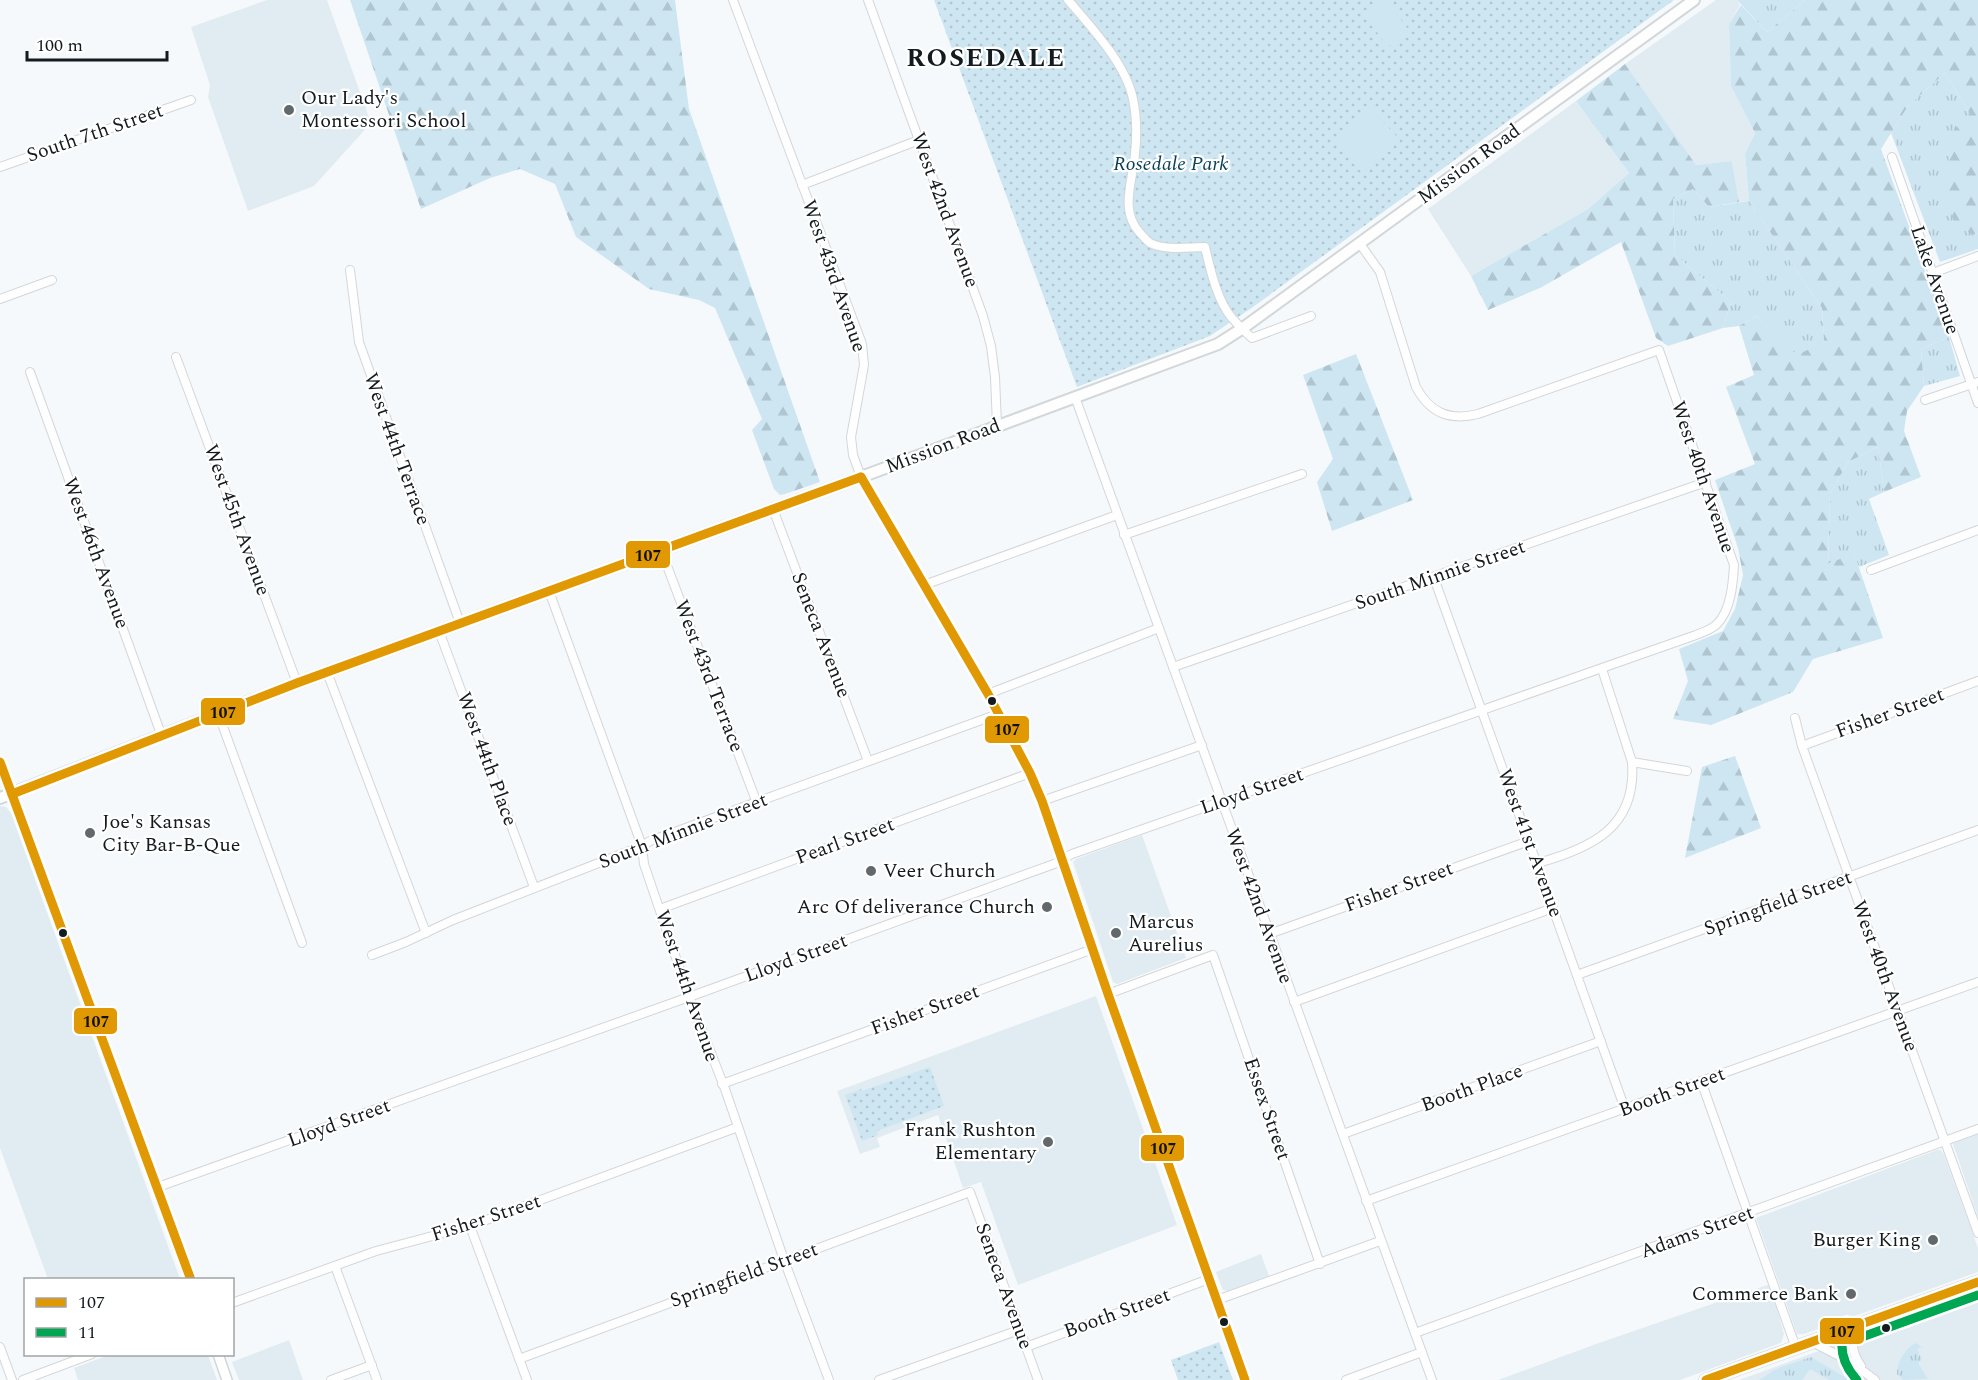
<svg xmlns="http://www.w3.org/2000/svg" width="1978" height="1380" font-family="Spectral,serif">
<style>
.built{fill:#e1ecf2}
.grass{fill:url(#grass-tufts)}
.forest{fill:url(#forest-firs)}
.park{fill:url(#park-dots)}
.garden{fill:#cde6f2}
.lines{fill:none;stroke-linecap:round;stroke-linejoin:round}
.minor-casing{stroke:#d2d7da;stroke-width:10}
.tertiary-casing{stroke:#d2d7da;stroke-width:12}
.secondary-casing{stroke:#d2d7da;stroke-width:14}
.primary-casing{stroke:#d1d4d5;stroke-width:15}
.minor{stroke:#fefefe;stroke-width:8}
.tertiary{stroke:#fefefe;stroke-width:9}
.secondary{stroke:#fefefe;stroke-width:10}
.primary{stroke:#edf1f6;stroke-width:12}
.bus-1-casing{stroke:#fff;stroke-width:14}
.bus-2-casing{stroke:#fff;stroke-width:14}
.bus-1{stroke:#e09803;stroke-width:9}
.bus-2{stroke:#00a651;stroke-width:9}
.poi-dot{fill:#62696c;stroke:#fff;stroke-width:2}
.bus-dot{fill:#131b1f;stroke:#fff;stroke-width:2}
.labels{text-anchor:middle;dominant-baseline:central;stroke-width:4.5;stroke-linejoin:round;paint-order:stroke}
.poi-label{font-size:20px;fill:#131b1f;stroke:#fff;text-anchor:start}
.street-label{font-size:20px;fill:#131b1f;stroke:#fff}
.park-label{font-size:20px;font-style:italic;fill:#094157;stroke:#fff}
.district-label{font-size:26px;font-weight:bold;letter-spacing:1.5px;fill:#131b1f;stroke:#fff}
.line-badge{stroke:#fff;stroke-width:2}
.pale-badge-label{font-size:16px;text-anchor:middle;font-weight:bold;fill:#111}
</style>
<defs>
<pattern id="grass-tufts" width="24" height="20" patternUnits="userSpaceOnUse" patternTransform="scale(1.5)"><rect width="24" height="20" fill="#cde6f2"/><path d="M3 7l-1-3M5 7V3M7 7l1-3M15 17l-1-3M17 17v-4M19 17l1-3" fill="none" stroke="#afc5cf"/></pattern>
<pattern id="forest-firs" width="22" height="20" patternUnits="userSpaceOnUse" patternTransform="scale(1.5)"><rect width="22" height="20" fill="#cde6f2"/><path d="M5 1l3.5 6h-7zM16 11l3.5 6h-7z" fill="#afc5cf"/></pattern>
<pattern id="park-dots" width="8" height="8" patternUnits="userSpaceOnUse" patternTransform="scale(1.5)"><rect width="8" height="8" fill="#cde6f2"/><path d="M2 2h.1M6 6h.1" fill="none" stroke="#afc5cf" stroke-width="1.8" stroke-linecap="round"/></pattern>
</defs>
<rect width="100%" height="100%" fill="#f6f9fb"/>
<g class="built">
<path d="M267 0H327L371 123 314 186 248 211 208 97 210 85 191 27Z"/>
<path d="M1716 0H1737L1740 5 1729 24 1731 85 1755 133 1745 154 1749 201 1739 202 1732 161 1696 165 1625 64Z"/>
<path d="M1576 101 1629 173 1588 209 1471 276 1428 209Z"/>
<path d="M0 806 6 807 11 813 180 1279H48L0 1148Z"/>
<path d="M1142 835 1186 958 1117 984 1113 982 1073 862 1076 859Z"/>
<path d="M1096 996 1177 1225 1018 1285 981 1182 963 1188 938 1115 877 1138 880 1147 860 1154 837 1091Z"/>
<path d="M1978 1131V1217L1953 1144V1141Z"/>
<path d="M1937 1150H1941L1944 1155 1978 1248V1272L1804 1334H1797L1756 1218Z"/>
<path d="M1261 1254 1269 1276 1228 1291 1223 1290 1216 1272Z"/>
<path d="M1770 1284 1784 1334 1781 1343 1680 1380H1498L1596 1344Z"/>
<path d="M1978 1293V1380H1739L1866 1334Z"/>
<path d="M289 1340 303 1380H239L232 1362Z"/>
<path d="M109 1355H208L217 1380H78L74 1368Z"/>
</g>
<g class="grass">
<path d="M1737 0H1805L1767 32Z"/>
<path d="M1945 73 1970 114 1972 235 1978 233V249L1940 262 1891 133 1908 106Z"/>
<path d="M1693 189 1709 207 1749 201 1822 308 1824 343 1797 356 1757 316 1739 326 1723 328 1731 302 1675 255 1673 199Z"/>
<path d="M1949 337 1960 376 1924 386 1921 349Z"/>
<path d="M1878 447 1884 492 1869 499 1889 555 1859 567 1854 554 1828 564 1830 494 1848 462Z"/>
<path d="M1916 1343 1922 1347 1917 1349 1922 1360 1918 1363 1928 1379 1903 1380 1897 1374C1897 1362 1905 1348 1916 1343Z"/>
<path d="M1811 1357 1850 1380H1829L1810 1369 1802 1380H1759L1776 1369Z"/>
</g>
<g class="forest">
<path d="M350 0H675L689 109 820 482 785 494 780 495 774 489 752 430 762 419 715 308 699 300 649 289 576 237 555 184 520 169 490 178 421 209Z"/>
<path d="M1805 0H1978V233L1972 235 1953 220 1944 184 1954 130 1970 114 1945 73 1908 106 1881 149 1949 337 1921 349 1924 386 1907 411 1904 431 1921 477 1884 492 1878 447 1848 462 1830 494 1828 564 1854 553 1883 638 1813 659 1793 692 1711 725 1673 719 1688 681 1679 649 1723 631 1735 609 1743 575 1738 548 1715 480 1755 464 1726 387 1754 375 1739 326 1757 316 1797 355 1824 342 1822 308 1749 201 1745 154 1755 133 1731 86 1729 24 1741 5 1767 32Z"/>
<path d="M1625 64 1696 165 1732 161 1739 202 1709 207 1693 189 1673 199 1675 255 1731 302 1723 328 1668 346 1656 338 1621 242 1540 288 1488 310 1471 276 1588 209 1629 173 1576 101Z"/>
<path d="M1356 354 1413 500 1332 531 1317 482 1333 459 1303 375Z"/>
<path d="M1735 756 1761 828 1685 858 1702 767Z"/>
</g>
<g class="park">
<path d="M934 0H1674L1253 307 1210 336 1077 387Z"/>
<path d="M930 1067 944 1106 877 1131 878 1135 862 1141 845 1095 861 1089 862 1091Z"/>
<path d="M1219 1342 1233 1380H1178L1171 1360Z"/>
</g>
<g class="garden">
<path d="M1378 0H1385L1409 30 1388 47 1362 13Z"/>
<path d="M1369 106 1400 140 1363 174 1332 140Z"/>
</g>
<g class="lines">
<g class="minor-casing">
<g id="minor">
<path d="M733 0 862 344 864 365 851 437 853 455 861 477"/>
<path d="M868 0 983 316 991 346 995 377 997 425"/>
<path d="M1068 0C1091 27 1126 64 1133 99 1137 118 1137 135 1135 154 1133 180 1119 211 1140 233 1143 236 1147 241 1150 243 1166 251 1188 247 1205 247 1210 268 1217 301 1232 318 1237 324 1246 333 1252 338L1311 316"/>
<path d="M1892 157 1978 403"/>
<path d="M0 167 191 100"/>
<path d="M802 185 919 140"/>
<path d="M350 270 359 342 460 623"/>
<path d="M1933 273 1978 256"/>
<path d="M0 299 52 280"/>
<path d="M176 357 297 683"/>
<path d="M30 372 161 734"/>
<path d="M1075 397 1432 1380"/>
<path d="M1925 400 1978 382"/>
<path d="M773 509 868 761"/>
<path d="M1124 535 1302 474"/>
<path d="M661 550 757 803"/>
<path d="M1871 570 1978 530"/>
<path d="M1434 578 1625 1109"/>
<path d="M924 585 1117 515"/>
<path d="M549 591 642 846 644 864 691 1002 725 1089 784 1260 829 1380"/>
<path d="M439 631 534 887"/>
<path d="M1173 667 1706 482"/>
<path d="M327 672 426 933"/>
<path d="M988 694 1159 628"/>
<path d="M218 713 302 943"/>
<path d="M1795 718 1802 746 1978 1233"/>
<path d="M1802 746 1978 681"/>
<path d="M1632 762 1687 771"/>
<path d="M1042 801 1202 745"/>
<path d="M1538 863C1592 848 1637 827 1632 762L1602 669"/>
<path d="M660 909 1030 773"/>
<path d="M1269 934 1529 841"/>
<path d="M372 955 406 942 453 920 642 846 650 841 998 714"/>
<path d="M1577 975 1978 830"/>
<path d="M1108 994 1213 955 1320 1264"/>
<path d="M1294 1002 1553 908"/>
<path d="M1701 1081 1796 1348"/>
<path d="M722 1084 1093 949"/>
<path d="M1343 1134 1601 1041"/>
<path d="M158 1187 689 997 1054 864 1072 854 1696 635C1703 632 1711 630 1717 624 1731 610 1733 583 1734 565L1659 350 1478 414C1449 421 1430 413 1416 387L1380 272 1360 244"/>
<path d="M1366 1201 1978 982"/>
<path d="M470 1226 527 1380"/>
<path d="M335 1266 377 1380"/>
<path d="M1217 1300 1380 1241"/>
<path d="M232 1303 376 1251 470 1226 738 1127"/>
<path d="M1858 1326C1851 1341 1851 1352 1861 1366"/>
<path d="M1415 1333 1978 1129"/>
<path d="M1812 1342 1851 1362 1875 1380"/>
<path d="M0 1347 12 1380"/>
<path d="M1026 1347 1209 1279"/>
<path d="M519 1359 970 1192 1038 1380"/>
<path d="M23 1380 92 1354"/>
<path d="M331 1380 372 1365"/>
<path d="M879 1380 1019 1330"/>
<path d="M1346 1380 1422 1352"/>
</g>
</g>
<g class="tertiary-casing">
<g id="tertiary">
<path d="M861 477 988 694 1030 773 1042 801 1108 994 1245 1380"/>
<path d="M0 762 191 1280"/>
<path d="M218 1354 227 1380"/>
</g>
</g>
<g class="secondary-casing">
<path id="secondary" d="M0 798 297 683 861 477 1218 344 1243 328 1694 0"/>
</g>
<g class="primary-casing">
<path id="primary" d="M1706 1380 1978 1282"/>
</g>
<use href="#minor" class="minor"/>
<use href="#tertiary" class="tertiary"/>
<use href="#secondary" class="secondary"/>
<use href="#primary" class="primary"/>
<g class="bus-1-casing">
<g id="bus-1">
<path d="M861 477 988 694 1030 773 1042 801 1108 994 1245 1380"/>
<path d="M0 762 191 1280"/>
<path d="M12 794 297 683 861 477"/>
<path d="M1706 1380 1978 1282"/>
</g>
</g>
<g class="bus-2-casing">
<g id="bus-2">
<path d="M1847 1322C1838 1343 1841 1363 1857 1380"/>
<path d="M1862 1337 1978 1295"/>
</g>
</g>
<use href="#bus-1" class="bus-1"/>
<use href="#bus-2" class="bus-2"/>
</g>
<g class="poi-dot">
<circle cx="289" cy="110" r="6"/>
<circle cx="90" cy="833" r="6"/>
<circle cx="871" cy="871" r="6"/>
<circle cx="1047" cy="907" r="6"/>
<circle cx="1116" cy="933" r="6"/>
<circle cx="1048" cy="1142" r="6"/>
<circle cx="1933" cy="1240" r="6"/>
<circle cx="1851" cy="1294" r="6"/>
</g>
<g class="bus-dot">
<circle cx="992" cy="701" r="5"/>
<circle cx="63" cy="933" r="5"/>
<circle cx="1224" cy="1322" r="5"/>
<circle cx="1886" cy="1328" r="5"/>
</g>
<g class="labels">
<g class="poi-label">
<text x="301" y="98">Our Lady's<tspan x="301" dy="23">Montessori School</tspan></text>
<text x="102" y="822">Joe's Kansas<tspan x="102" dy="23">City Bar-B-Que</tspan></text>
<text x="883" y="871">Veer Church</text>
<text x="1035" y="907" text-anchor="end">Arc Of deliverance Church</text>
<text x="1128" y="922">Marcus<tspan x="1128" dy="23">Aurelius</tspan></text>
<text x="1036" y="1130" text-anchor="end">Frank Rushton<tspan x="1036" dy="23">Elementary</tspan></text>
<text x="1921" y="1240" text-anchor="end">Burger King</text>
<text x="1839" y="1294" text-anchor="end">Commerce Bank</text>
</g>
<g class="street-label">
<text transform="translate(95 133) rotate(-19)">South 7th Street</text>
<text transform="translate(1469 164) rotate(-36)">Mission Road</text>
<text transform="translate(945 210) rotate(70)">West 42nd Avenue</text>
<text transform="translate(834 276) rotate(71)">West 43rd Avenue</text>
<text transform="translate(1935 280) rotate(71)">Lake Avenue</text>
<text transform="translate(943 446) rotate(-21)">Mission Road</text>
<text transform="translate(397 449) rotate(70)">West 44th Terrace</text>
<text transform="translate(1703 477) rotate(71)">West 40th Avenue</text>
<text transform="translate(237 520) rotate(70)">West 45th Avenue</text>
<text transform="translate(96 553) rotate(70)">West 46th Avenue</text>
<text transform="translate(1440 575) rotate(-19)">South Minnie Street</text>
<text transform="translate(821 635) rotate(69)">Seneca Avenue</text>
<text transform="translate(709 676) rotate(69)">West 43rd Terrace</text>
<text transform="translate(1890 713) rotate(-20)">Fisher Street</text>
<text transform="translate(487 759) rotate(70)">West 44th Place</text>
<text transform="translate(1252 791) rotate(-19)">Lloyd Street</text>
<text transform="translate(683 831) rotate(-21)">South Minnie Street</text>
<text transform="translate(845 841) rotate(-20)">Pearl Street</text>
<text transform="translate(1530 843) rotate(70)">West 41st Avenue</text>
<text transform="translate(1399 887) rotate(-20)">Fisher Street</text>
<text transform="translate(1778 903) rotate(-20)">Springfield Street</text>
<text transform="translate(1259 906) rotate(70)">West 42nd Avenue</text>
<text transform="translate(796 958) rotate(-20)">Lloyd Street</text>
<text transform="translate(1885 976) rotate(70)">West 40th Avenue</text>
<text transform="translate(687 986) rotate(71)">West 44th Avenue</text>
<text transform="translate(925 1010) rotate(-20)">Fisher Street</text>
<text transform="translate(1472 1088) rotate(-20)">Booth Place</text>
<text transform="translate(1672 1092) rotate(-20)">Booth Street</text>
<text transform="translate(1267 1109) rotate(71)">Essex Street</text>
<text transform="translate(339 1123) rotate(-20)">Lloyd Street</text>
<text transform="translate(486 1218) rotate(-18)">Fisher Street</text>
<text transform="translate(1697 1232) rotate(-20)">Adams Street</text>
<text transform="translate(744 1275) rotate(-20)">Springfield Street</text>
<text transform="translate(1004 1286) rotate(70)">Seneca Avenue</text>
<text transform="translate(1117 1313) rotate(-20)">Booth Street</text>
</g>
<g class="park-label">
<text x="1171" y="164">Rosedale Park</text>
</g>
<g class="district-label">
<text x="986" y="58">ROSEDALE</text>
</g>
</g>
<g class="line-badge">
<rect x="625" y="540" width="46" height="29" rx="6" fill="#e09803"/>
<rect x="200" y="697" width="46" height="29" rx="6" fill="#e09803"/>
<rect x="984" y="715" width="46" height="29" rx="6" fill="#e09803"/>
<rect x="73" y="1007" width="45" height="28" rx="6" fill="#e09803"/>
<rect x="1140" y="1134" width="45" height="28" rx="6" fill="#e09803"/>
<rect x="1819" y="1317" width="46" height="28" rx="6" fill="#e09803"/>
</g>
<g class="pale-badge-label">
<text x="648" y="561">107</text>
<text x="223" y="718">107</text>
<text x="1007" y="735">107</text>
<text x="96" y="1027">107</text>
<text x="1163" y="1154">107</text>
<text x="1842" y="1337">107</text>
</g>
<rect x="24" y="1278" width="210" height="78" fill="#ffffff" stroke="#a1a4a5" stroke-width="1.5"/>
<rect x="36" y="1298" width="30" height="9" fill="#e09803" stroke="#a1a4a5" stroke-width="1.5"/>
<text x="78" y="1308" font-size="18" fill="#131b1f">107</text>
<rect x="36" y="1328" width="30" height="9" fill="#00a651" stroke="#a1a4a5" stroke-width="1.5"/>
<text x="78" y="1338" font-size="18" fill="#131b1f">11</text>
<path d="M27 51v9h140v-9" fill="none" stroke="#131b1f" stroke-width="3"/>
<text x="36" y="51" font-size="18" fill="#131b1f" stroke="#ffffff" stroke-width="4.5" paint-order="stroke">100 m</text>
</svg>
